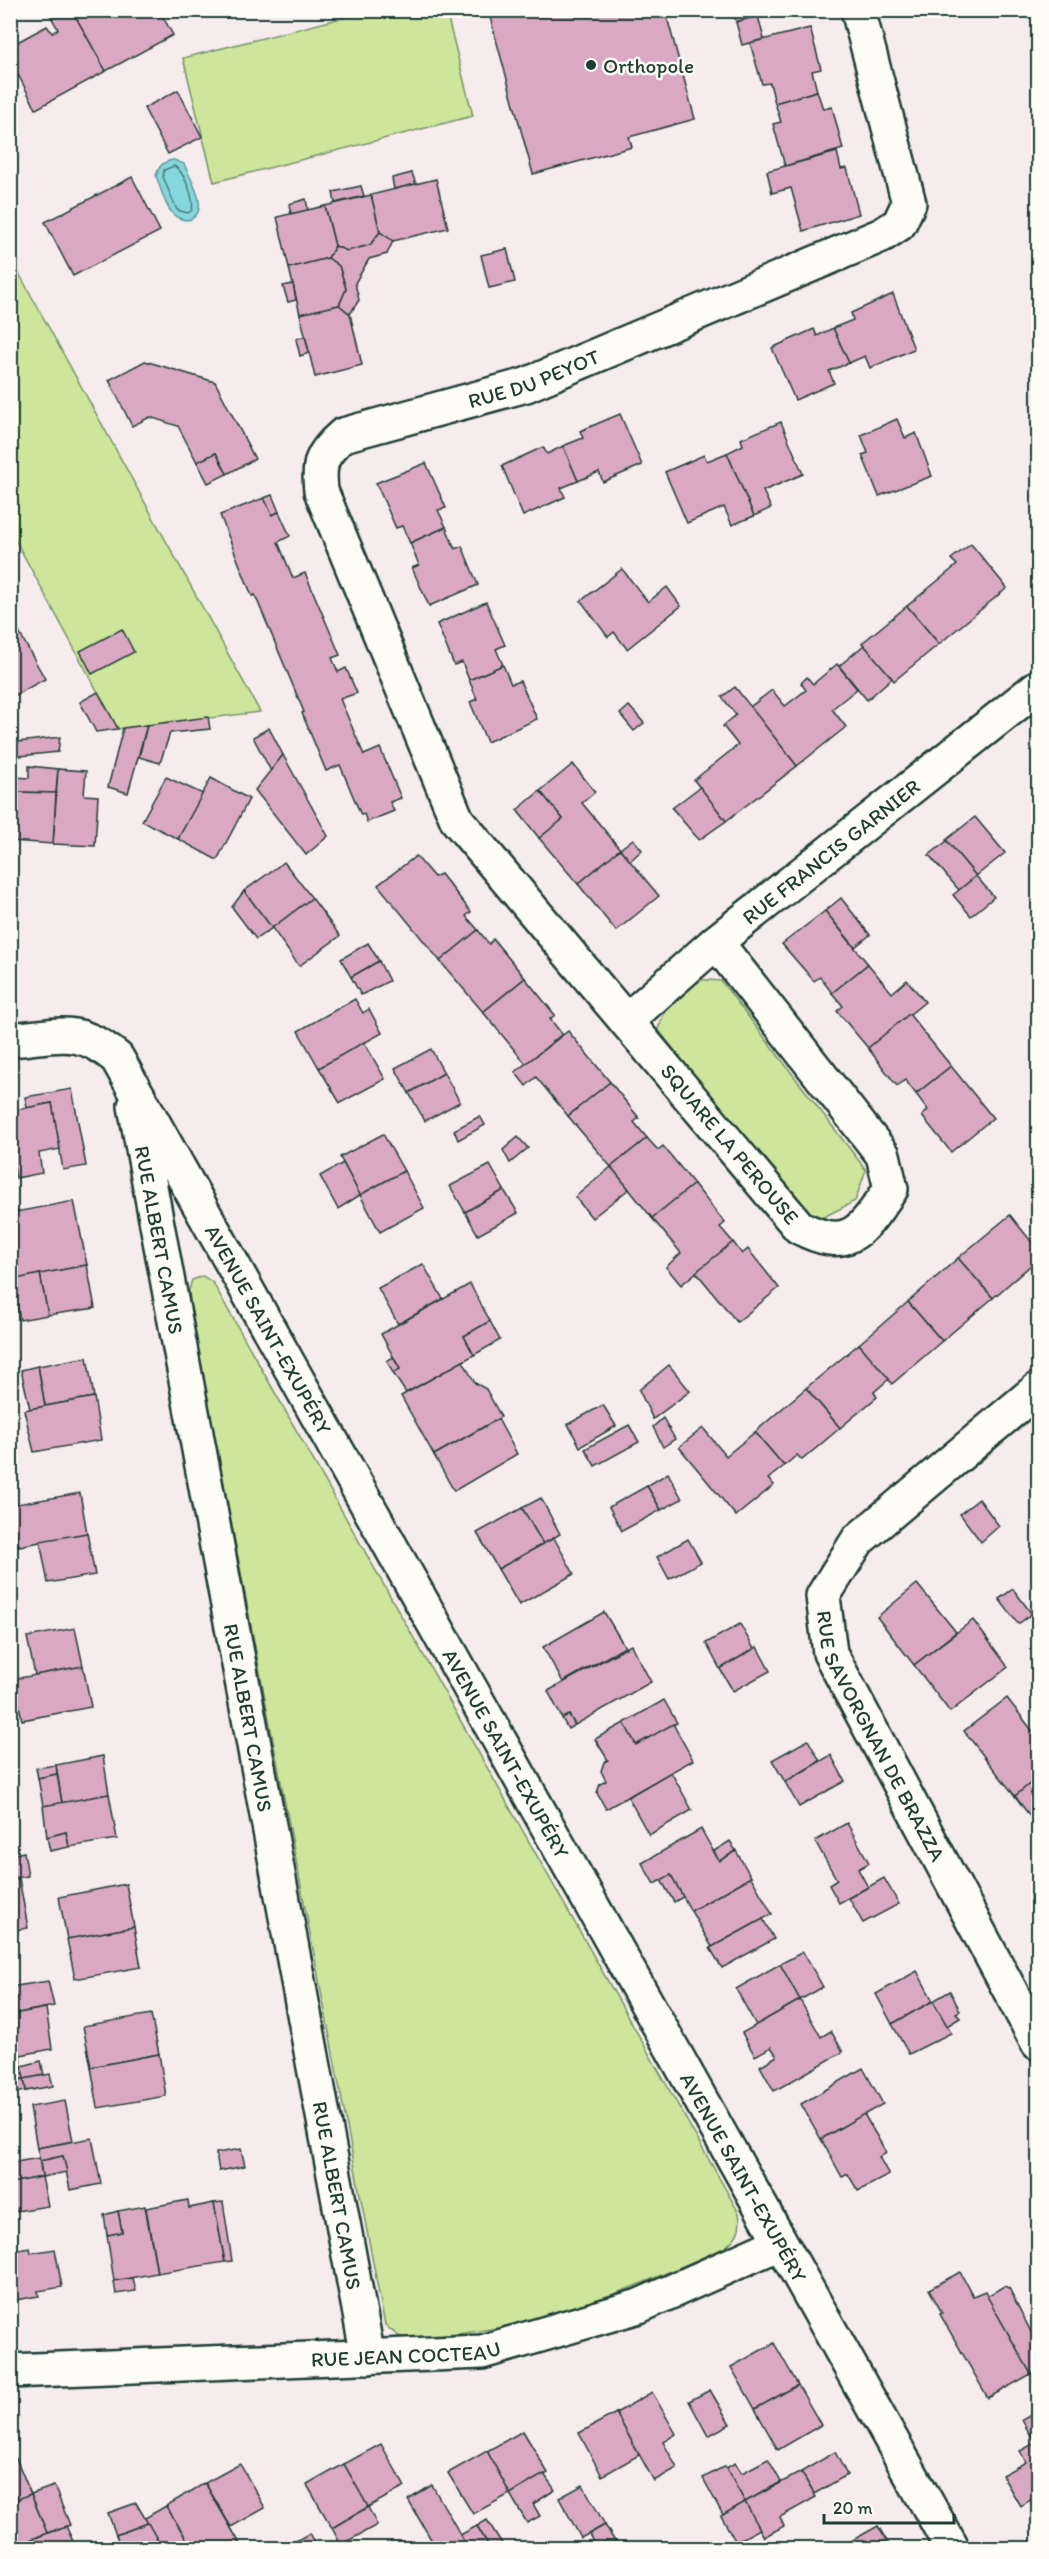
<svg xmlns="http://www.w3.org/2000/svg" width="1049" height="2559" font-family="Itim,sans-serif">
<style>
.green{fill:#cde69c;stroke:#769268;stroke-width:1.5}
.water{fill:#86d7dd;stroke:#5d9999;stroke-width:1.5}
.lines{fill:none;stroke-linecap:round;stroke-linejoin:round}
.shore{stroke:#487b78;stroke-width:1.5}
.building{fill:#dba8c3;stroke:#1f3d34;stroke-width:1.5}
.street-casing{stroke:#1f3d34;stroke-width:38}
.street{stroke:#fdfcf7;stroke-width:33}
.poi-dot{fill:#1f3d34;stroke:#fdfcf7;stroke-width:2}
.labels{text-anchor:middle;dominant-baseline:central;stroke-width:5;stroke-linejoin:round;paint-order:stroke}
.poi-label{font-size:21px;fill:#1f3d34;stroke:#fdfcf7;text-anchor:start}
.street-label{font-size:21px;fill:#1f3d34;stroke:#fdfcf7}
</style>
<rect width="100%" height="100%" fill="#f6ebed"/>
<filter id="ink" filterUnits="userSpaceOnUse"><feTurbulence type="fractalNoise" baseFrequency=".0167" numOctaves="2"/><feDisplacementMap in="SourceGraphic" scale="12" xChannelSelector="R" yChannelSelector="G"/><feConvolveMatrix kernelMatrix="1 2 1 2 8 2 1 2 1" color-interpolation-filters="sRGB"/></filter>
<g filter="url(#ink)">
<g class="green">
<path d="M370 11H446L473 116 214 182 183 58Z"/>
<path d="M10 257 260 712 118 729 11 532Z"/>
<path d="M693 979 721 981 866 1170 855 1201 824 1217 798 1214 658 1029 670 999Z"/>
<path d="M203 1276 213 1283 739 2213C742 2230 737 2238 724 2248 634 2288 545 2327 445 2335 431 2337 413 2341 399 2336 395 2334 389 2328 385 2325L191 1312 189 1290 192 1280Z"/>
</g>
<path class="water" d="M174 160 184 164C189 177 211 209 191 219 186 221 178 219 174 215 165 207 161 188 156 176 159 166 163 161 174 160Z"/>
<g class="lines">
<path class="shore" d="M174 166C184 171 195 199 192 210L188 213 177 210 163 177 164 170Z"/>
</g>
<g class="building">
<path d="M58 10H72L106 71 36 109 10 59V46L47 26 52 33 58 29 50 15Z"/>
<path d="M72 10H159L173 35 106 71Z"/>
<path d="M488 10H665L695 119 629 137 632 147 533 174Z"/>
<path d="M733 10H777L736 22Z"/>
<path d="M758 16 764 39 742 45 736 22Z"/>
<path d="M810 28 821 69 812 71 817 91 775 103 770 83 762 84 750 43Z"/>
<path d="M178 90 202 137 168 154 144 108Z"/>
<path d="M817 91 823 109 832 107 843 149 785 166 773 124 781 122 775 103Z"/>
<path d="M837 152 841 169 847 168 859 214 803 231 791 188 772 193 767 171Z"/>
<path d="M412 173 416 184 394 189 392 178Z"/>
<path d="M132 177 160 231 73 276 45 222Z"/>
<path d="M436 179 448 228 393 241 380 232 371 195Z"/>
<path d="M361 186 364 196 335 203 333 192Z"/>
<path d="M371 195 380 232 370 245 347 251 335 246 325 206Z"/>
<path d="M306 199 308 210 291 214 289 204Z"/>
<path d="M325 206 335 246 328 258 289 268 277 217Z"/>
<path d="M380 232 393 241 387 254 369 259 355 283 359 300 350 314 339 305 346 289 339 266 328 258 335 246 347 251 370 245Z"/>
<path d="M507 249 515 282 489 288 481 255Z"/>
<path d="M328 258 339 266 346 289 339 305 300 314 289 268Z"/>
<path d="M293 284 296 300 288 302 283 286Z"/>
<path d="M893 294 914 349 870 368 865 356 849 363 833 328 853 320 851 313Z"/>
<path d="M339 305 350 314 362 365 315 377 300 314Z"/>
<path d="M833 328 849 363 829 371 834 383 795 400 772 348 814 329 817 336Z"/>
<path d="M305 336 309 353 300 356 296 339Z"/>
<path d="M145 361 215 382 255 459 227 474 216 453 197 462 178 426 150 417 132 426 109 380Z"/>
<path d="M620 414 642 465 603 482 599 472 578 481 563 446 583 438 580 431Z"/>
<path d="M897 419 905 438 916 433 932 476 879 496 862 455 868 453 861 435Z"/>
<path d="M781 422 803 474 763 491 771 508 754 516 727 453 743 445 741 439Z"/>
<path d="M563 446 578 481 561 488 565 497 523 516 502 466 543 447 547 454Z"/>
<path d="M216 453 227 474 208 483 197 462Z"/>
<path d="M727 453 754 516 732 525 724 507 687 523 665 472 704 455 707 461Z"/>
<path d="M426 463 446 508 438 510 446 527 410 543 402 526 396 528 376 483Z"/>
<path d="M272 495 279 512 272 515 264 498Z"/>
<path d="M264 498 272 515 279 512 290 536 278 542 293 578 305 573 340 655 332 658 338 672 346 668 357 693 340 699 364 755 380 748 401 798 390 802 394 811 367 822 364 814 361 815 340 765 326 771 302 713 304 712 255 595 252 596 220 515Z"/>
<path d="M446 527 455 549 462 546 478 585 429 606 412 568 419 565 410 543Z"/>
<path d="M971 544 1007 588 939 644 907 606 957 565 951 559Z"/>
<path d="M622 569 648 602 667 587 681 606 627 649 614 632 608 637 581 601Z"/>
<path d="M486 602 505 645 496 649 503 665 469 680 462 662 454 665 437 624Z"/>
<path d="M907 606 939 644 894 681 862 643Z"/>
<path d="M10 616 45 679 10 698Z"/>
<path d="M122 629 134 652 92 674 80 651Z"/>
<path d="M864 645 892 678 867 700 839 666Z"/>
<path d="M837 664 857 689 832 709 846 727 797 766 750 707 772 690 785 706 806 690 801 683 807 677 813 684Z"/>
<path d="M503 665 511 684 520 681 537 719 487 742 470 702 477 699 469 680Z"/>
<path d="M735 687 797 766 726 821 694 780 738 745 723 726 736 715 722 697Z"/>
<path d="M98 692 118 729 96 732 80 702Z"/>
<path d="M629 706 644 723 634 731 620 714Z"/>
<path d="M208 717 210 729 170 733 160 763 139 757 147 725Z"/>
<path d="M147 725 128 793 108 787 123 728Z"/>
<path d="M269 728 283 755 271 771 253 737Z"/>
<path d="M60 737 58 752 10 757V743Z"/>
<path d="M283 755 328 836 306 855 255 790Z"/>
<path d="M573 764 595 792 582 803 620 849 578 884 539 838 563 819 540 791Z"/>
<path d="M29 766 58 769 56 793 15 792V777L29 778Z"/>
<path d="M58 769 86 771 84 795 98 796 95 846 53 844Z"/>
<path d="M166 777 203 794 178 839 142 821Z"/>
<path d="M211 778 249 799 217 860 178 839Z"/>
<path d="M700 787 726 821 699 840 672 808Z"/>
<path d="M540 791 563 819 539 838 517 810Z"/>
<path d="M15 792 56 793 53 844 11 841Z"/>
<path d="M975 817 1005 853 976 876 946 840Z"/>
<path d="M633 839 642 850 630 861 620 849Z"/>
<path d="M947 841 976 876 959 890 929 855Z"/>
<path d="M620 849 659 896 616 931 578 884Z"/>
<path d="M416 856 434 877 441 874 471 912 466 916 478 930 440 961 378 885Z"/>
<path d="M284 862 312 898 272 928 244 891Z"/>
<path d="M976 876 994 897 971 916 953 895Z"/>
<path d="M244 891 272 928 256 939 232 907Z"/>
<path d="M312 898 340 936 299 966 272 928Z"/>
<path d="M841 898 870 935 855 947 825 911Z"/>
<path d="M825 911 868 964 832 993 820 977 814 981 782 944Z"/>
<path d="M478 930 489 944 493 939 525 978 483 1012 440 961Z"/>
<path d="M368 943 379 961 351 977 341 959Z"/>
<path d="M379 961 389 981 361 995 351 977Z"/>
<path d="M868 964 892 993 907 980 925 1002 868 1048 837 1011 843 1006 832 993Z"/>
<path d="M525 978 555 1015 550 1019 562 1034 526 1064 483 1012Z"/>
<path d="M355 999 363 1013 369 1009 382 1033 319 1068 298 1031Z"/>
<path d="M909 1014 951 1066 916 1094 905 1080 897 1086 868 1048Z"/>
<path d="M568 1031 610 1082 568 1116 536 1077 526 1086 515 1072Z"/>
<path d="M364 1042 385 1079 340 1103 319 1068Z"/>
<path d="M431 1049 444 1073 409 1093 395 1068Z"/>
<path d="M951 1066 993 1118 951 1152 922 1116 928 1110 916 1094Z"/>
<path d="M444 1073 460 1102 425 1121 409 1093Z"/>
<path d="M610 1082 639 1118 634 1122 647 1138 611 1167 568 1116Z"/>
<path d="M72 1089 86 1166 63 1170 52 1103 27 1108 25 1097Z"/>
<path d="M52 1103 60 1149 39 1153 42 1173 16 1178 10 1147V1111Z"/>
<path d="M480 1116 485 1125 458 1140 454 1130Z"/>
<path d="M383 1134 404 1171 360 1195 340 1157Z"/>
<path d="M518 1137 528 1148 510 1163 503 1150Z"/>
<path d="M647 1138 658 1150 663 1146 694 1184 652 1218 611 1167Z"/>
<path d="M343 1163 360 1195 338 1209 320 1176Z"/>
<path d="M490 1165 504 1190 465 1212 450 1186Z"/>
<path d="M611 1167 629 1189 592 1218 575 1197Z"/>
<path d="M404 1171 424 1208 380 1232 360 1195Z"/>
<path d="M694 1184 725 1223 720 1227 733 1242 681 1285 666 1267 681 1253 652 1218Z"/>
<path d="M504 1190 518 1213 478 1235 465 1212Z"/>
<path d="M74 1201 87 1265 12 1280 10 1213Z"/>
<path d="M1010 1215 1038 1250V1259L993 1298 958 1258Z"/>
<path d="M733 1242 742 1254 748 1249 779 1288 737 1322 696 1272Z"/>
<path d="M958 1258 993 1298 942 1341 908 1302Z"/>
<path d="M423 1264 443 1299 398 1324 378 1288Z"/>
<path d="M87 1265 95 1308 48 1315 40 1274Z"/>
<path d="M40 1274 48 1315 20 1320 12 1280Z"/>
<path d="M470 1284 490 1321 464 1336 474 1355 406 1393 393 1373 400 1369 381 1334Z"/>
<path d="M908 1302 942 1341 892 1384 859 1344Z"/>
<path d="M490 1321 500 1340 474 1355 464 1336Z"/>
<path d="M859 1344 889 1379 874 1392 877 1397 840 1428 806 1388Z"/>
<path d="M87 1357 94 1397 45 1406 38 1366Z"/>
<path d="M393 1357 400 1369 393 1373 387 1361Z"/>
<path d="M463 1361 475 1383 486 1389 501 1417 434 1455 401 1396Z"/>
<path d="M669 1365 690 1391 653 1419 639 1390Z"/>
<path d="M38 1366 45 1406 30 1409 21 1370Z"/>
<path d="M806 1388 840 1428 802 1460 797 1455 784 1466 755 1432Z"/>
<path d="M94 1397 101 1440 34 1452 24 1410Z"/>
<path d="M603 1405 616 1426 580 1447 568 1424Z"/>
<path d="M663 1418 675 1439 663 1447 653 1427Z"/>
<path d="M498 1419 517 1454 454 1491 434 1455Z"/>
<path d="M629 1425 639 1442 595 1466 585 1449Z"/>
<path d="M703 1428 726 1456 755 1432 784 1466 768 1479 774 1485 736 1516 679 1447Z"/>
<path d="M668 1473 682 1499 661 1510 647 1486Z"/>
<path d="M647 1486 661 1510 622 1531 609 1507Z"/>
<path d="M80 1493 87 1533 19 1546 11 1505Z"/>
<path d="M541 1498 560 1534 543 1544 522 1508Z"/>
<path d="M979 1499 999 1526 981 1542 960 1514Z"/>
<path d="M10 1505 19 1546 10 1547Z"/>
<path d="M522 1508 543 1544 498 1569 477 1533Z"/>
<path d="M87 1533 95 1575 48 1583 40 1541Z"/>
<path d="M554 1538 574 1574 519 1605 498 1569Z"/>
<path d="M688 1539 701 1562 669 1579 657 1557Z"/>
<path d="M917 1584 956 1632 914 1665 877 1617Z"/>
<path d="M1013 1589 1032 1614 1018 1624 999 1599Z"/>
<path d="M604 1612 625 1647 563 1682 543 1647Z"/>
<path d="M973 1620 1008 1667 950 1712 914 1665Z"/>
<path d="M740 1624 754 1649 720 1669 706 1643Z"/>
<path d="M75 1628 83 1666 35 1675 27 1637Z"/>
<path d="M631 1645 651 1682 575 1725 569 1715 562 1718 548 1691Z"/>
<path d="M757 1647 770 1671 733 1691 720 1669Z"/>
<path d="M83 1666 91 1707 22 1720 14 1679Z"/>
<path d="M1007 1698 1038 1738V1777L1015 1796 964 1731Z"/>
<path d="M664 1700 677 1723 636 1745 624 1723Z"/>
<path d="M569 1715 575 1725 568 1729 562 1718Z"/>
<path d="M624 1723 636 1745 673 1724 693 1760 606 1809 597 1793 600 1784 606 1781 601 1771 604 1762 608 1760 595 1739Z"/>
<path d="M808 1740 820 1761 785 1782 772 1760Z"/>
<path d="M831 1755 845 1781 799 1807 785 1782Z"/>
<path d="M103 1756 109 1794 62 1803 56 1765Z"/>
<path d="M56 1765 57 1774 38 1778 36 1768Z"/>
<path d="M671 1772 692 1810 649 1835 628 1797Z"/>
<path d="M57 1774 62 1803 43 1806 38 1778Z"/>
<path d="M1038 1777V1827L1015 1796Z"/>
<path d="M109 1794 117 1839 69 1847 66 1832 47 1837 43 1806Z"/>
<path d="M847 1823 869 1863 858 1869 868 1887 839 1903 829 1885 837 1880 815 1841Z"/>
<path d="M701 1829 719 1861 736 1851 751 1877 691 1911 671 1875 654 1884 642 1863Z"/>
<path d="M66 1832 69 1847 50 1851 47 1837Z"/>
<path d="M730 1841 736 1851 719 1861 714 1851Z"/>
<path d="M24 1852 28 1876 10 1879V1855Z"/>
<path d="M671 1875 683 1897 674 1902 661 1880Z"/>
<path d="M751 1877 772 1914 712 1947 691 1911Z"/>
<path d="M19 1878 28 1928 10 1931V1879Z"/>
<path d="M884 1878 899 1904 863 1923 849 1898Z"/>
<path d="M126 1884 134 1927 67 1939 59 1897Z"/>
<path d="M763 1919 774 1939 722 1968 710 1948Z"/>
<path d="M134 1927 141 1967 75 1979 67 1939Z"/>
<path d="M803 1952 823 1987 800 2000 780 1964Z"/>
<path d="M780 1964 800 2000 756 2025 736 1989Z"/>
<path d="M917 1971 933 2001 892 2024 876 1994Z"/>
<path d="M48 1981 54 2006 13 2014 10 1987Z"/>
<path d="M950 1991 960 2011 956 2013 960 2018 947 2026 933 2001Z"/>
<path d="M800 2000 821 2037 831 2031 843 2052 774 2091 760 2066 777 2056 771 2047 755 2056 742 2033Z"/>
<path d="M933 2001 951 2033 909 2054 892 2024Z"/>
<path d="M46 2008 52 2049 20 2055 13 2014Z"/>
<path d="M151 2014 159 2054 91 2067 83 2026Z"/>
<path d="M16 2034 24 2079 10 2081V2035Z"/>
<path d="M159 2054 166 2096 98 2108 91 2067Z"/>
<path d="M41 2061 44 2075 24 2079 22 2066Z"/>
<path d="M863 2068 883 2104 821 2139 801 2104Z"/>
<path d="M50 2074 53 2086 26 2091 24 2079Z"/>
<path d="M24 2079 26 2091 10 2094V2081Z"/>
<path d="M65 2101 73 2141 37 2148 30 2107Z"/>
<path d="M864 2114 886 2152 879 2157 889 2175 858 2191 848 2174 842 2177 821 2139Z"/>
<path d="M92 2138 101 2184 70 2190 63 2156 40 2161 37 2148Z"/>
<path d="M241 2149 245 2166 219 2171 216 2153Z"/>
<path d="M63 2156 67 2172 42 2177 40 2161Z"/>
<path d="M39 2158 42 2177 10 2183V2163Z"/>
<path d="M42 2177 48 2206 10 2212V2183Z"/>
<path d="M188 2200 189 2208 214 2203 225 2262 157 2273 146 2208Z"/>
<path d="M223 2202 232 2261 225 2262 214 2203Z"/>
<path d="M145 2206 157 2273 114 2281 107 2235 122 2232 118 2211Z"/>
<path d="M118 2211 122 2232 107 2235 104 2215Z"/>
<path d="M30 2248 31 2253 55 2249 62 2287 38 2291 39 2296 10 2301V2251Z"/>
<path d="M960 2272 973 2296 985 2291 1031 2374 988 2398 940 2314 942 2313 929 2289Z"/>
<path d="M133 2278 136 2291 116 2294 114 2281Z"/>
<path d="M1004 2286 1009 2288 1038 2346V2369L1031 2374 987 2296Z"/>
<path d="M774 2343 798 2385 755 2409 731 2367Z"/>
<path d="M798 2385 821 2425 778 2450 755 2409Z"/>
<path d="M710 2390 730 2424 708 2436 689 2401Z"/>
<path d="M652 2392 676 2434 663 2442 677 2468 654 2481 616 2413Z"/>
<path d="M1038 2411V2496L1020 2506 1002 2475 1026 2462 1020 2451 1035 2443 1022 2420Z"/>
<path d="M616 2413 639 2455 602 2476 579 2433Z"/>
<path d="M523 2431 548 2473 510 2494 487 2451Z"/>
<path d="M381 2444 405 2487 368 2507 344 2464Z"/>
<path d="M487 2451 510 2494 473 2514 448 2473Z"/>
<path d="M835 2452 847 2475 814 2494 801 2472Z"/>
<path d="M16 2458 31 2494 10 2502V2460Z"/>
<path d="M768 2459 781 2482 745 2502 726 2468 735 2463 742 2473Z"/>
<path d="M240 2464 265 2508 231 2527 205 2483Z"/>
<path d="M344 2464 368 2507 332 2528 307 2485Z"/>
<path d="M725 2466 745 2502 723 2515 703 2478Z"/>
<path d="M801 2472 816 2497 780 2517 784 2526 764 2537 745 2502Z"/>
<path d="M544 2474 555 2490 533 2504 540 2516 527 2523 510 2494Z"/>
<path d="M205 2483 242 2547 240 2548H192L166 2506Z"/>
<path d="M432 2485 464 2541 451 2548H436L408 2500Z"/>
<path d="M583 2485 605 2525 581 2538 559 2498Z"/>
<path d="M54 2486 70 2525 47 2533 31 2494Z"/>
<path d="M31 2494 47 2533 10 2548V2502Z"/>
<path d="M745 2502 760 2529 736 2542 721 2516Z"/>
<path d="M136 2503 148 2523 116 2535 108 2513Z"/>
<path d="M166 2506 192 2548H162L145 2518Z"/>
<path d="M368 2507 377 2525 341 2545 332 2528Z"/>
<path d="M487 2520 505 2548H490L477 2526Z"/>
<path d="M148 2523 158 2541 139 2548H121L116 2535Z"/>
<path d="M605 2525 619 2548H596L589 2534Z"/>
<path d="M66 2526 76 2548H10Z"/>
<path d="M477 2526 490 2548H468L460 2535Z"/>
<path d="M878 2526 891 2548H844L842 2546Z"/>
<path d="M310 2533 318 2548H283Z"/>
</g>
<g class="lines">
<g class="street-casing">
<g id="street">
<path id="s1" d="M716 942 883 1155 891 1189C862 1230 850 1254 799 1227L457 820 321 491C318 463 321 454 343 435L526 385 882 235 899 224 909 203 858 10"/>
<path id="s2" d="M626 1021 716 942 1038 687"/>
<path id="s3" d="M10 1040C59 1036 77 1025 117 1058L952 2548"/>
<path id="s4" d="M135 1106 368 2357"/>
<path id="s5" d="M1038 1389 858 1540 823 1596 830 1653 1038 2043"/>
<path id="s6" d="M10 2371 482 2352 639 2306 780 2243"/>
</g>
</g>
<use href="#street" class="street"/>
</g>
</g>
<circle class="poi-dot" cx="591" cy="65" r="6"/>
<g class="labels">
<g class="poi-label">
<text x="603" y="65">Orthopole</text>
</g>
<g class="street-label">
<text stroke="none"><textPath href="#s1" startOffset="1572">RUE DU PEYOT</textPath></text>
<text stroke="none"><textPath href="#s2" startOffset="266">RUE FRANCIS GARNIER</textPath></text>
<text transform="translate(730 1144) rotate(50)">SQUARE LA PEROUSE</text>
<text stroke="none"><textPath href="#s4" startOffset="136">RUE ALBERT CAMUS</textPath></text>
<text stroke="none"><textPath href="#s3" startOffset="424">AVENUE SAINT-EXUPÉRY</textPath></text>
<text stroke="none"><textPath href="#s4" startOffset="622">RUE ALBERT CAMUS</textPath></text>
<text stroke="none"><textPath href="#s5" startOffset="454">RUE SAVORGNAN DE BRAZZA</textPath></text>
<text stroke="none"><textPath href="#s3" startOffset="910">AVENUE SAINT-EXUPÉRY</textPath></text>
<text stroke="none"><textPath href="#s3" startOffset="1396">AVENUE SAINT-EXUPÉRY</textPath></text>
<text stroke="none"><textPath href="#s4" startOffset="1108">RUE ALBERT CAMUS</textPath></text>
<text stroke="none"><textPath href="#s6" startOffset="396">RUE JEAN COCTEAU</textPath></text>
</g>
</g>
<rect width="1049" height="2559" fill="none" stroke="#fdfcf7" stroke-width="36"/>
<rect x="18" y="18" width="1013" height="2523" fill="none" stroke="#1f3d34" stroke-width="2" filter="url(#ink)"/>
<path d="M824 2514v9h130v-9" fill="none" stroke="#1f3d34" stroke-width="3"/>
<text x="833" y="2514" font-size="18" fill="#1f3d34" stroke="#fdfcf7" stroke-width="4.5" paint-order="stroke">20 m</text>
</svg>
